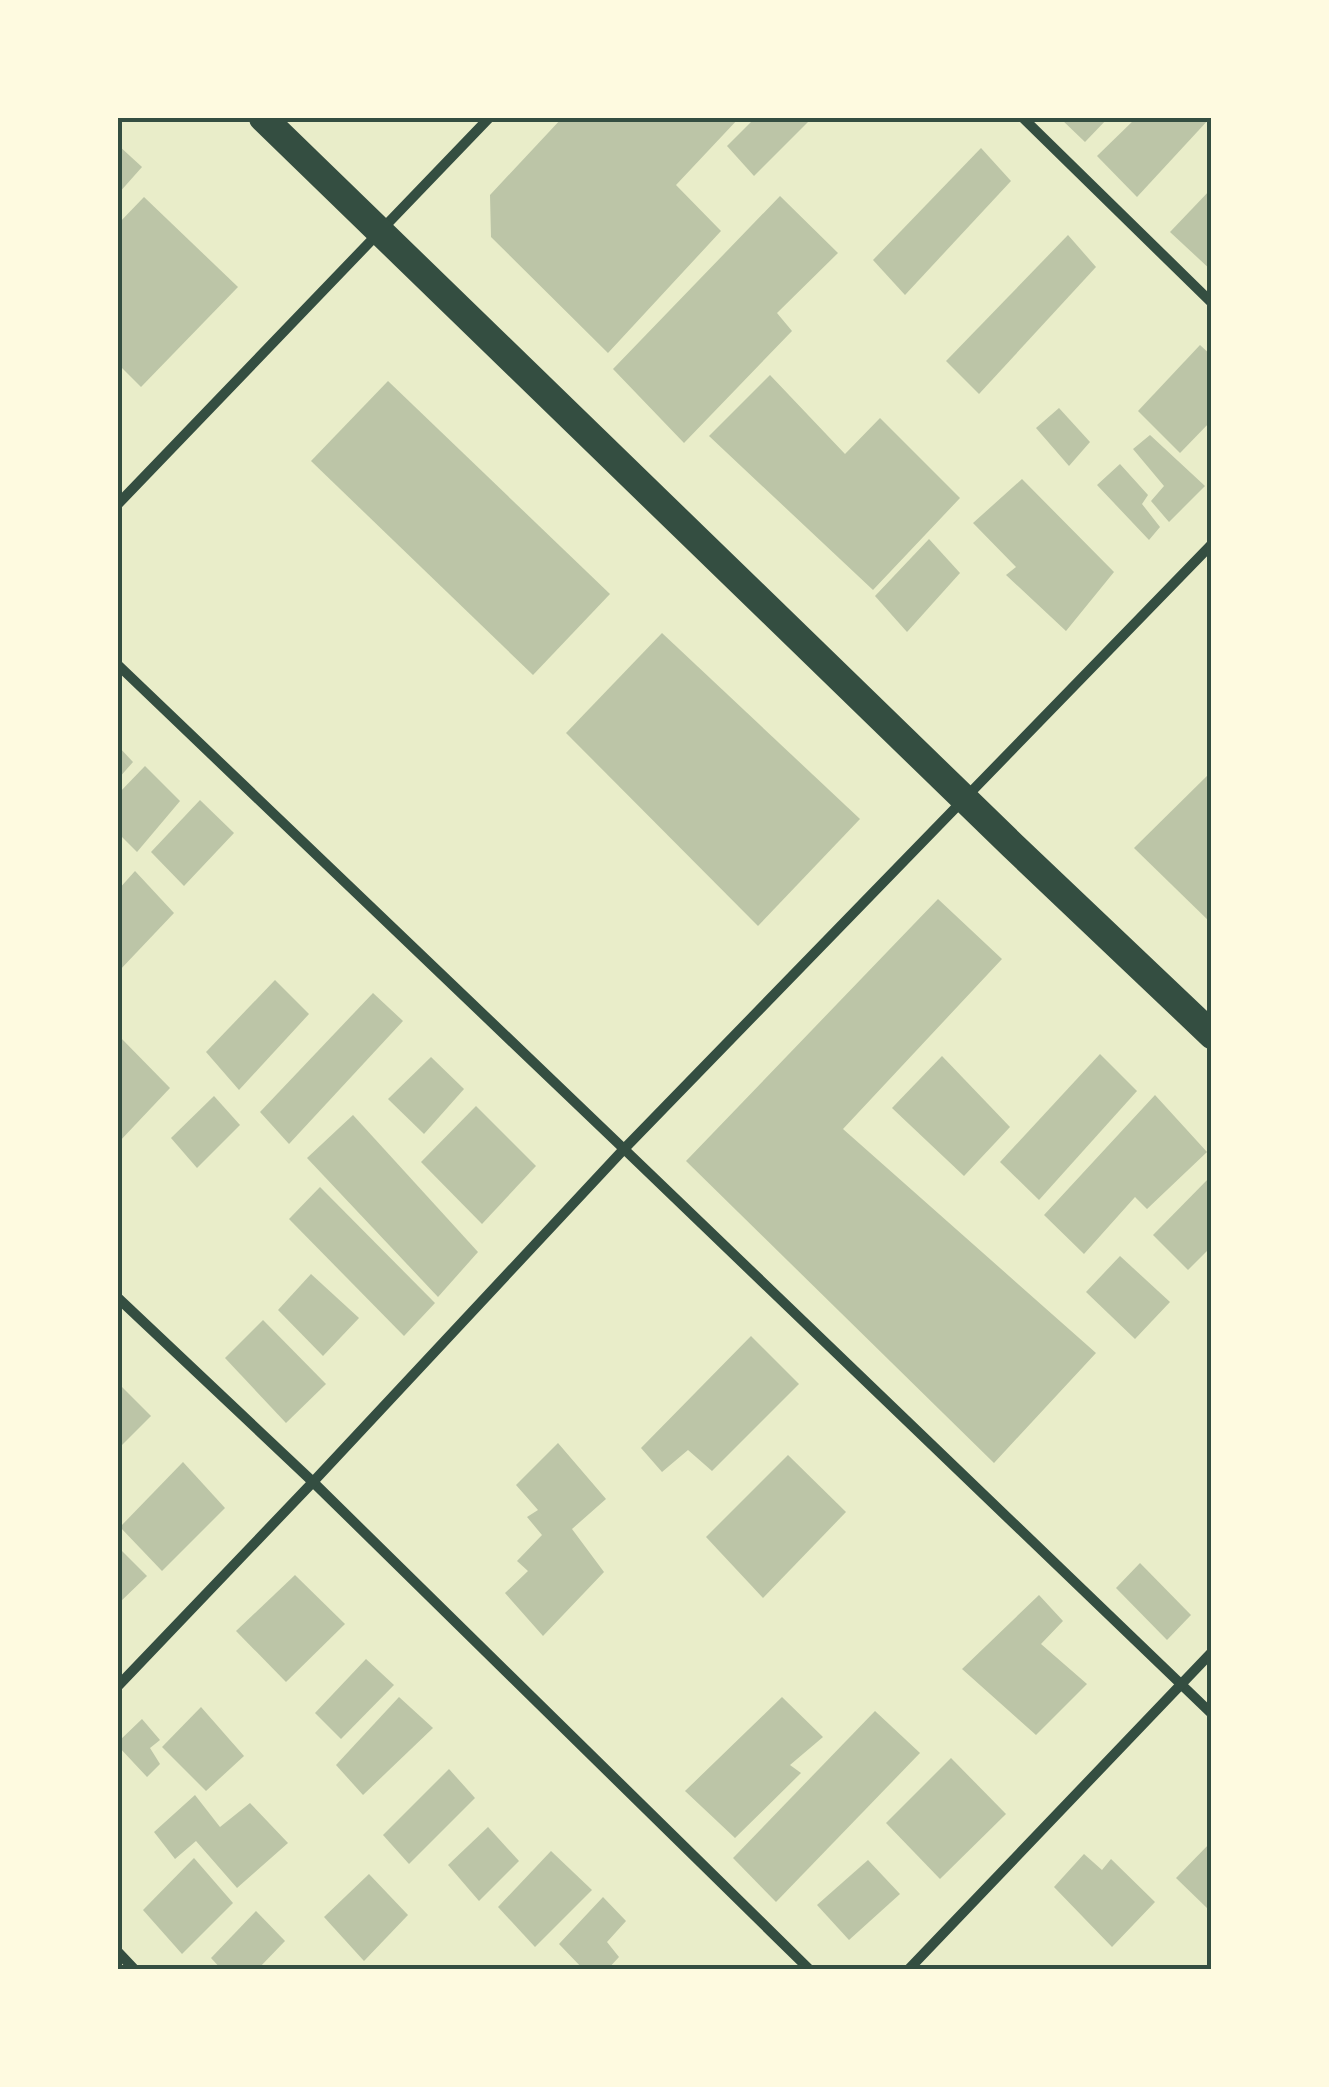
<svg xmlns="http://www.w3.org/2000/svg" width="1329" height="2087" font-family="'Asap Condensed',sans-serif">
<style>
.building{fill:#bcc5a7}
.lines{fill:none;stroke-linecap:round;stroke-linejoin:round}
.minor{stroke:#344e41;stroke-width:10}
.trunk{stroke:#344e41;stroke-width:28}
.neatline{fill:none;stroke:#344e41;stroke-width:4}
</style>
<rect width="100%" height="100%" fill="#e9edc9"/>
<g class="building">
<path d="M562 118H739L676 185 721 231 608 353 491 237 490 195Z"/>
<path d="M755 118H812L754 176 727 146Z"/>
<path d="M1060 118H1108L1085 142Z"/>
<path d="M1136 118H1210L1137 197 1097 156Z"/>
<path d="M118 145 142 167 118 194Z"/>
<path d="M981 148 1011 181 905 295 873 260Z"/>
<path d="M1212 188V271L1170 232Z"/>
<path d="M780 196 838 253 777 313 792 331 684 443 613 369Z"/>
<path d="M144 197 238 287 141 387 118 364V224Z"/>
<path d="M1068 235 1096 267 979 394 946 361Z"/>
<path d="M1200 345 1212 356V420L1180 453 1138 411Z"/>
<path d="M770 375 845 454 880 418 960 498 873 590 709 436Z"/>
<path d="M388 381 610 594 533 675 311 461Z"/>
<path d="M1059 408 1090 442 1069 466 1036 428Z"/>
<path d="M1150 435 1205 486 1169 522 1151 501 1164 486 1133 449Z"/>
<path d="M1120 464 1148 495 1142 504 1160 527 1149 540 1097 485Z"/>
<path d="M1022 479 1114 572 1066 631 1006 575 1016 567 973 523Z"/>
<path d="M929 539 960 573 907 632 875 596Z"/>
<path d="M662 633 860 819 758 926 566 733Z"/>
<path d="M118 746 133 762 118 779Z"/>
<path d="M145 766 180 801 137 852 118 833V794Z"/>
<path d="M1212 771V924L1134 848Z"/>
<path d="M200 800 234 833 184 886 151 852Z"/>
<path d="M135 871 174 913 118 972V890Z"/>
<path d="M938 899 1002 959 843 1129 1096 1353 994 1463 686 1161Z"/>
<path d="M275 980 309 1014 239 1090 206 1052Z"/>
<path d="M373 993 403 1021 289 1144 260 1112Z"/>
<path d="M118 1035 170 1088 118 1143Z"/>
<path d="M1100 1054 1137 1091 1039 1200 1000 1162Z"/>
<path d="M942 1056 1010 1127 964 1176 892 1108Z"/>
<path d="M431 1057 464 1089 424 1134 388 1099Z"/>
<path d="M1155 1095 1207 1152 1147 1209 1135 1197 1084 1254 1044 1215Z"/>
<path d="M214 1096 240 1125 197 1168 171 1138Z"/>
<path d="M476 1106 536 1166 482 1224 421 1162Z"/>
<path d="M353 1115 478 1252 438 1297 307 1158Z"/>
<path d="M1212 1175V1246L1188 1270 1153 1235Z"/>
<path d="M320 1187 435 1303 404 1336 289 1219Z"/>
<path d="M1120 1256 1170 1302 1135 1339 1086 1292Z"/>
<path d="M311 1274 359 1318 323 1356 278 1310Z"/>
<path d="M263 1320 326 1384 286 1423 225 1358Z"/>
<path d="M751 1336 799 1384 712 1471 688 1450 662 1472 641 1448Z"/>
<path d="M118 1383 151 1416 118 1449Z"/>
<path d="M558 1443 606 1499 572 1529 604 1572 543 1636 505 1593 528 1571 517 1561 542 1535 527 1517 538 1510 516 1485Z"/>
<path d="M788 1455 846 1512 763 1598 706 1537Z"/>
<path d="M183 1462 225 1508 162 1571 120 1527Z"/>
<path d="M118 1547 147 1576 118 1604Z"/>
<path d="M1140 1563 1191 1615 1167 1640 1116 1588Z"/>
<path d="M295 1575 345 1624 286 1682 236 1631Z"/>
<path d="M1039 1595 1063 1621 1041 1644 1087 1684 1036 1735 962 1669Z"/>
<path d="M366 1659 394 1685 341 1739 315 1713Z"/>
<path d="M399 1697 433 1728 363 1795 336 1765Z"/>
<path d="M782 1697 823 1737 790 1765 801 1773 735 1838 685 1791Z"/>
<path d="M201 1707 244 1756 206 1791 162 1747Z"/>
<path d="M875 1711 920 1753 776 1902 733 1858Z"/>
<path d="M142 1719 160 1740 150 1748 160 1764 147 1777 118 1746V1742Z"/>
<path d="M951 1758 1006 1814 940 1879 886 1823Z"/>
<path d="M449 1769 475 1798 409 1864 383 1835Z"/>
<path d="M195 1795 220 1827 250 1803 288 1843 237 1888 196 1841 175 1859 154 1832Z"/>
<path d="M488 1827 519 1861 479 1901 448 1865Z"/>
<path d="M1212 1841V1907L1209 1910 1176 1878Z"/>
<path d="M551 1851 592 1890 535 1947 498 1907Z"/>
<path d="M1084 1854 1102 1870 1111 1859 1155 1902 1112 1947 1054 1887Z"/>
<path d="M194 1858 233 1903 182 1954 143 1910Z"/>
<path d="M868 1860 900 1894 849 1940 817 1905Z"/>
<path d="M369 1874 408 1915 364 1961 324 1917Z"/>
<path d="M603 1897 626 1921 607 1942 619 1957 607 1970H584L559 1944Z"/>
<path d="M256 1911 285 1941 257 1970H222L211 1958Z"/>
</g>
<g class="lines">
<g class="minor">
<path d="M1023 118 1212 303"/>
<path d="M118 504 489 118"/>
<path d="M118 665 624 1149 1212 1714"/>
<path d="M118 1298 313 1482 810 1970"/>
<path d="M118 1686 313 1482 624 1149 1212 544"/>
<path d="M118 1952 135 1970"/>
<path d="M908 1970 1212 1652"/>
</g>
<path class="trunk" d="M263 118 1013 846 1212 1035"/>
</g>
<rect width="1329" height="2087" fill="none" stroke="#fefae0" stroke-width="240"/>
<rect x="120" y="120" width="1089" height="1847" class="neatline"/>
</svg>
